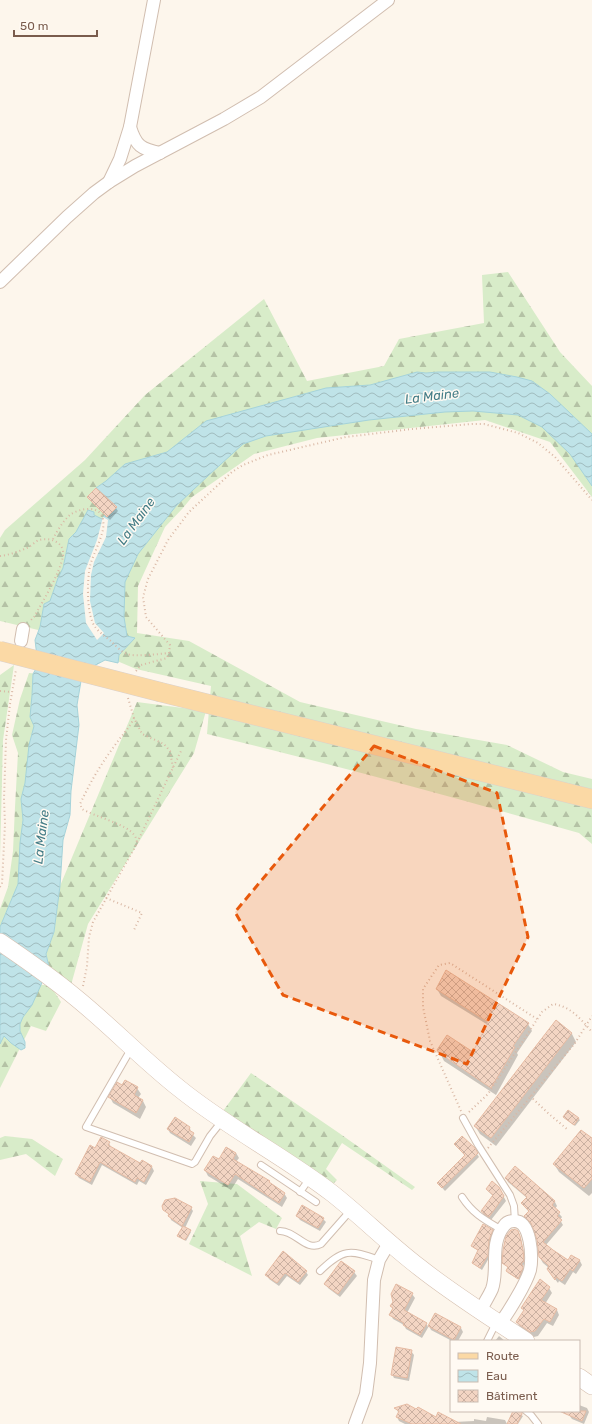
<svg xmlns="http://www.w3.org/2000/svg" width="592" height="1424" font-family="Rubik,sans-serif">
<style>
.forest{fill:url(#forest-firs)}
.water{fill:url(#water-waves);stroke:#a5d3da}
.pier{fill:#fdf6ec}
.shadow{fill:#0003}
.building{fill:url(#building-cross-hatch);stroke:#e6bba3}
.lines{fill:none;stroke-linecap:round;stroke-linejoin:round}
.lane-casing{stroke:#d1beb0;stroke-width:8}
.street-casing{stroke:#d1beb0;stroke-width:14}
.secondary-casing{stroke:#d6c0b0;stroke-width:18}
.primary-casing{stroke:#dad1cd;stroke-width:20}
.path{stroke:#d9b8a5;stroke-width:2;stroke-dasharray:1 3;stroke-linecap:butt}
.lane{stroke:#fff;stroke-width:6}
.street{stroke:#fff;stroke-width:12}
.secondary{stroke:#fff;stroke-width:17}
.primary{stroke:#fbd9a5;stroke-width:19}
.primary-bridge-casing{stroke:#dad1cd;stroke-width:20;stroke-linecap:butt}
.primary-bridge{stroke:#fbd9a5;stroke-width:19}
.marked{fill:#e8590c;fill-opacity:0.2;stroke:#e8590c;stroke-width:3;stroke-dasharray:8 5;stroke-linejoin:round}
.labels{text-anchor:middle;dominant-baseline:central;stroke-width:3;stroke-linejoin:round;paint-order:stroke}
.water-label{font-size:13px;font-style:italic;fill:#437c86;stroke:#fffaf3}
</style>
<defs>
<pattern id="forest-firs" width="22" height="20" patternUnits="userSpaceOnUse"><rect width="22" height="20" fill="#d8ecc9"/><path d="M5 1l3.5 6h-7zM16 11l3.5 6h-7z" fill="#b4c2a5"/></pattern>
<pattern id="water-waves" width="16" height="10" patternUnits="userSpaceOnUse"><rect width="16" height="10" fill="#bfe3e8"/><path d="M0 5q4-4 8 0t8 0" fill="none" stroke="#a0bbbe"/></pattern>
<pattern id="building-cross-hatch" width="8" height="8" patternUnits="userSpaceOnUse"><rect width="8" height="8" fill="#f3d5c3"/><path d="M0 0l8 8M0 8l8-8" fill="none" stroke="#cab0a1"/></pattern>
</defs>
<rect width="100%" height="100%" fill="#fdf6ec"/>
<g class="forest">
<path d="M508 272 560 352 592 386V497L550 442 485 420 317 438 254 454 192 497 183 508 165 527 138 586 137 633 189 641 300 702 416 729 507 745 563 772 592 779V844L579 833C456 798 332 764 207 734L211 686 136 669 51 633 0 621V538L5 530 85 460 145 395 264 299 307 381 384 366 399 339 484 323 482 275Z"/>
<path d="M14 665 3 740 0 858V675Z"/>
<path d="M29 673 40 674 24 874 0 946V909L8 887 13 851 15 807 18 753 12 735 20 699Z"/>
<path d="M137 702 206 711 194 753 88 924 71 985 49 967 46 954 54 932 60 886Z"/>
<path d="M20 985H50L61 1002 46 1031 31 1026 0 1088V1032Z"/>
<path d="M251 1073 339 1133 415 1187 412 1190 342 1143 326 1169 337 1180 332 1185 223 1111Z"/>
<path d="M5 1136 32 1139 63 1159 55 1176 26 1154 0 1160V1138Z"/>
<path d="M200 1181 237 1184 282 1218 276 1229 259 1222 240 1236 252 1276 189 1244 208 1204Z"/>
</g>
<path class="water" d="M417 372 426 373 438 372H490L517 377 532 381 550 394 592 434V486L570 454 542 427 518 415 473 411 445 412 369 420 266 436 243 444 209 475 176 506 138 554 125 582 124 617 127 636 135 638 119 655 118 663 105 660 92 667 81 681 77 705 79 725 71 791 70 815 63 840 60 886 54 932 46 954 49 967 32 1005 23 1017 20 1024V1031L25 1042V1048L21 1050 11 1043 4 1036 0 1044V927L18 884 20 843 23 820 21 799 25 783 29 745 34 726 30 717 32 695 33 674 38 665 35 640 40 627 44 604 50 601 58 578 63 568 69 539 76 532 88 510 94 512V515L102 519 105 515 108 517 117 507 96 488 106 481 125 464 167 452 206 421 326 388 370 385Z"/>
<path class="pier" d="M103 517 108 520 106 537 94 562 91 575 90 601 95 623 104 633 97 640 86 623 83 594 85 571 97 540Z"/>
<g class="shadow">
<path d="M88 498 116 508 118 511 110 520Z"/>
<path d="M437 989 528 1024 532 1031 517 1053 518 1055 496 1095 444 1061 440 1053H473L488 1025 441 996Z"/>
<path d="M556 1021 572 1034 576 1042 496 1146 480 1134 475 1126Z"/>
<path d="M137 1088 141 1094 138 1098 143 1101 146 1107 140 1119 113 1103 110 1097Z"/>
<path d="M569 1111 580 1120 575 1126 565 1118Z"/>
<path d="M190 1128 191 1133 196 1138 191 1146 170 1133 168 1129Z"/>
<path d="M592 1139V1193L589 1196 559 1172 554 1164Z"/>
<path d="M109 1143 111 1147V1148L141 1165 142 1162 152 1167 154 1171 146 1185 139 1181 137 1185 102 1165 92 1185 79 1178 76 1174 96 1149Z"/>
<path d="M455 1144 474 1149 479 1157 445 1191 438 1183 465 1156Z"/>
<path d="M236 1153 239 1158 236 1162 269 1182 270 1184 284 1193 287 1198 282 1207 238 1179 231 1190 208 1176 205 1170 219 1161Z"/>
<path d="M515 1167 555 1202 557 1206 555 1209 562 1217 560 1220 563 1225 546 1245 568 1261 571 1256 580 1261 582 1265 576 1274 573 1272 565 1285 559 1281 558 1283 551 1274 549 1268 543 1263 540 1258 535 1230 525 1217 529 1212 522 1204 527 1198 508 1182 506 1178Z"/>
<path d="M499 1188 506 1201 491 1220 484 1215 482 1211 493 1196 487 1190Z"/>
<path d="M191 1208 193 1211 185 1228 191 1232 186 1241 179 1236 183 1228 171 1220 170 1216 164 1209Z"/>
<path d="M297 1216 323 1219 326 1222 320 1231 300 1220Z"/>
<path d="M492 1231 494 1234 490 1243 489 1258 482 1270 475 1265 473 1262 479 1251 474 1248 472 1246Z"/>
<path d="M517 1232 521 1239 524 1253V1264L523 1267 524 1271 520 1280 508 1273 507 1271 509 1268 503 1263Z"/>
<path d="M283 1253 306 1272 308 1275 300 1285 287 1276 279 1286 269 1279 267 1275Z"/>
<path d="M342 1262 354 1272 357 1276 340 1297 328 1288 326 1284Z"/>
<path d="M549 1288 552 1293 545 1304 557 1310 559 1315 553 1326 547 1323 538 1336 534 1337 520 1327 517 1322 525 1311 523 1308Z"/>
<path d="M412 1294 415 1298 407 1313 426 1323 428 1327 435 1314 461 1328 463 1332 458 1341H452L431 1330 429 1326 422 1338 406 1329 404 1325 393 1319 391 1315 393 1310 391 1306Z"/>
<path d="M499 1336 505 1341H506H495Z"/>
<path d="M411 1351 414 1355 409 1381 394 1378 392 1374Z"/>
<path d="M579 1405 587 1408 589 1412 584 1424 572 1419 569 1415 571 1411H579Z"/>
<path d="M395 1408 449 1424H405L399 1421 397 1417 399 1413Z"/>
<path d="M514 1411 523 1416 518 1424H508Z"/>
<path d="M487 1417 505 1420 507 1424H454V1422L474 1421V1419L486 1421Z"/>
</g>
<g class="building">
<path d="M96 488 117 507 107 517 87 497Z"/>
<path d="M446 970 529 1023 513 1046 515 1047 491 1088 439 1053 437 1050 447 1035 473 1052 488 1022 436 989Z"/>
<path d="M556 1020 572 1033 491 1138 474 1126Z"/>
<path d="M125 1080 138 1087 134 1095 143 1100 136 1113 108 1097 117 1082 122 1085Z"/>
<path d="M568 1110 579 1118 574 1125 563 1117Z"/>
<path d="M175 1117 190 1127 189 1130 194 1133 189 1142 167 1129Z"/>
<path d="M581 1130 592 1138V1179L584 1188 553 1164Z"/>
<path d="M462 1136 475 1148 478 1153 442 1188 437 1183 465 1155 454 1144Z"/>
<path d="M101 1137 110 1142 108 1145 140 1163 142 1160 152 1166 144 1182 137 1178 135 1182 100 1162 90 1182 75 1174 90 1145 95 1148Z"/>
<path d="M226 1147 236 1153 233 1159 270 1181 269 1182 285 1193 279 1203 235 1174 228 1185 204 1170 213 1156 219 1159Z"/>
<path d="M515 1166 555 1201 552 1205 560 1212 557 1216 562 1220 543 1242 553 1250 568 1260 571 1255 580 1260 573 1271 570 1269 562 1281 556 1277 555 1280 547 1269 549 1266 539 1257 537 1240 534 1231 531 1223 524 1216 529 1211 521 1203 527 1197 505 1178Z"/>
<path d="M492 1181 499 1187 504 1196 489 1217 481 1211 493 1195 486 1189Z"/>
<path d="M175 1198 192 1207 182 1226 168 1216 169 1214 163 1210 162 1206 165 1200Z"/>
<path d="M302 1205 324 1218 318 1228 296 1216Z"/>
<path d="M483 1224 493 1230 489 1240 488 1255 480 1268 472 1263 478 1250 471 1246Z"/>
<path d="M183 1226 191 1230 185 1240 177 1236Z"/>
<path d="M515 1229 518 1231 520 1236 523 1250 524 1261 521 1264 523 1266V1268L518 1279 506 1271 508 1267 502 1263 503 1250 506 1236 511 1230Z"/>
<path d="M283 1251 307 1271 298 1282 285 1273 277 1283 265 1275Z"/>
<path d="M341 1261 355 1271 338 1294 324 1284Z"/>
<path d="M540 1279 550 1287 541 1300 557 1309 550 1322 544 1319 535 1331 530 1332 516 1322 524 1310 521 1308Z"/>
<path d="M396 1284 413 1293 404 1310 427 1323 420 1335 403 1325 404 1323 389 1315 393 1308 390 1306 393 1302 391 1294Z"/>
<path d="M435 1313 461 1327 454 1340 428 1326Z"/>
<path d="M396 1347 412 1350 407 1378 391 1375Z"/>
<path d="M407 1404 416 1409 418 1407 436 1417 438 1412 461 1424H412L396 1417 399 1411 394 1408Z"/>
<path d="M513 1411H522V1414L517 1424H507Z"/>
<path d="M559 1411H586L582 1421Z"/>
</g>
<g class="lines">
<g class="lane-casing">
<g id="lane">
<path d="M131 1049 86 1127 192 1164 195 1162 210 1136 222 1121"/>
<path d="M463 1118 478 1145 510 1195 514 1206 515 1221"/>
<path d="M261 1165 316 1202"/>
<path d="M300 1192 310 1178"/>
<path d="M462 1197C473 1214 485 1220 502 1230"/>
<path d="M280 1231C296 1231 306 1252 321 1244L351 1210"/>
<path d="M320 1271C343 1249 349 1249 379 1260"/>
<path d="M487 1341 496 1323"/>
<path d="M526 1411 531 1415 538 1424"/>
</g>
</g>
<g class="street-casing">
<g id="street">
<path d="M130 127C136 146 141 149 160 153"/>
<path d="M109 182 120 159 130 127 154 0"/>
<path d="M0 282 67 217 94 193 109 182 135 166 224 119 261 97 388 0"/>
<path d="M21 641 23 629"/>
<path d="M481 1310C484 1303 489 1296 492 1289 499 1270 489 1244 504 1226 506 1223 510 1221 514 1221 531 1220 533 1258 530 1270 526 1284 509 1311 500 1324"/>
<path d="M355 1424 366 1394 370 1363 374 1280 379 1260 389 1243"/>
</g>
</g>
<g class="secondary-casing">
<g id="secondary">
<path d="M0 942C25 959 51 977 75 997 111 1026 143 1060 180 1089 228 1128 284 1156 333 1194 363 1218 389 1244 419 1267 453 1294 490 1317 526 1341"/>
<path d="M579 1377 592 1386"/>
</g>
</g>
<g class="primary-casing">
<path id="primary" d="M160 692 592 799"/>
</g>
<g class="path">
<path d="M53 539C57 531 63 521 70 515 79 508 101 504 103 520 106 533 93 553 90 566 87 580 86 617 96 628 101 634 107 638 112 642 116 646 121 652 127 654 136 657 159 654 169 653"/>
<path d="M0 556C10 555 20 551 29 547 32 545 36 541 39 540 50 537 65 542 63 556 60 573 43 601 34 617L30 621"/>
<path d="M136 671 141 665 167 658 169 653 170 645 146 617 143 597 148 579 168 540 189 512 232 472 243 465 268 455 346 437 412 429 472 424H484L518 433 538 443 555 457 592 500"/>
<path d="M0 691 12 692"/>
<path d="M128 698 134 718 142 734 164 744 170 751 173 768"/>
<path d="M134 718C129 729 120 737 113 748 99 767 90 783 80 804L82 809C94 816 128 825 134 835 136 837 136 839 137 842"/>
<path d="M0 887 2 884 5 824 4 799 6 740 10 704 16 670"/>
<path d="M106 898 142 913 134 930"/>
<path d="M83 986 87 966 89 937 93 922 134 849 181 751"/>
<path d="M530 1096 549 1114 567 1129"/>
<path d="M461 1111 430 1041 423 1007V989L439 965 450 963 537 1019"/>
<path d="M469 1112 488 1094 542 1012 553 1004C570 1006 581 1019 592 1032"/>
<path d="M488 1148 575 1043 592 1016"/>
</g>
<use href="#lane" class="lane"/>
<use href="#street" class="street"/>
<use href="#secondary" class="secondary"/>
<use href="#primary" class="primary"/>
<g class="primary-bridge-casing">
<path id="primary-bridge" d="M0 651 160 692"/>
</g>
<use href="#primary-bridge" class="primary-bridge"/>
</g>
<path class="marked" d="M374 746 497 793 528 937 467 1064 283 995 235 912Z"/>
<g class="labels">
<g class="water-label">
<text transform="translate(432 396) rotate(-7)">La Maine</text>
<text transform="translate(136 521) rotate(-54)">La Maine</text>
<text transform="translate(41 837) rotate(-83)">La Maine</text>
</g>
</g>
<rect x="450" y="1340" width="130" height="72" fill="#fffaf3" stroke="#cabbb1"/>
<rect x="458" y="1353" width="20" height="6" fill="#fbd9a5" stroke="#cabbb1"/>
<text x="486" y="1360" font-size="12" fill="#7a5c4d">Route</text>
<rect x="458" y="1370" width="20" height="12" fill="url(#water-waves)" stroke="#cabbb1"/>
<text x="486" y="1380" font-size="12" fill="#7a5c4d">Eau</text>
<rect x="458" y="1390" width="20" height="12" fill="url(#building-cross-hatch)" stroke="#cabbb1"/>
<text x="486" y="1400" font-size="12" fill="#7a5c4d">Bâtiment</text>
<path d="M14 30v6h83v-6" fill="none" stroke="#7a5c4d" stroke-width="2"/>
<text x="20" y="30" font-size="12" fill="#7a5c4d" stroke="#fffaf3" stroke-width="3" paint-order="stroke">50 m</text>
</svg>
